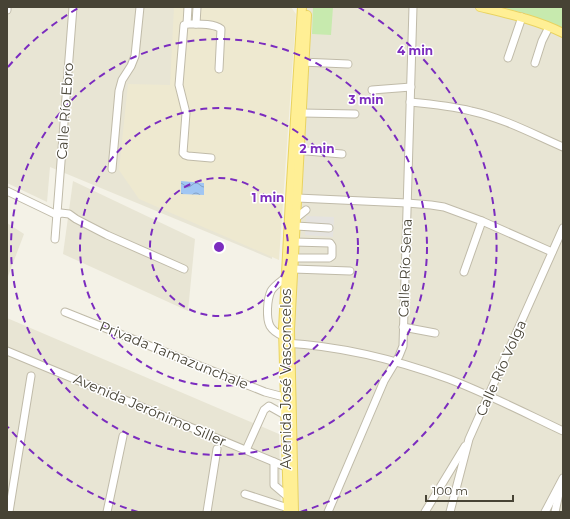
<svg xmlns="http://www.w3.org/2000/svg" width="570" height="519" font-family="Montserrat,sans-serif">
<style>
.residential{fill:#e8e5d4}
.education{fill:#eee9d0}
.green{fill:#c7eaae}
.parking{fill:#e5e3df}
.water{fill:url(#water-waves)}
.lines{fill:none;stroke-linecap:round;stroke-linejoin:round}
.minor-casing{stroke:#c0bba9;stroke-width:9}
.major-casing{stroke:#e9d360;stroke-width:10}
.minor{stroke:#fff;stroke-width:7}
.major{stroke:#ffef95;stroke-width:8}
.ring{fill:none;stroke:#7b2cbf;stroke-width:2;stroke-dasharray:7 5}
.labels{text-anchor:middle;dominant-baseline:central;stroke-width:3;stroke-linejoin:round;paint-order:stroke}
.street-label{font-size:14px;fill:#474335;stroke:#fff}
.centre{fill:#7b2cbf;stroke:#fff;stroke-width:2}
.ring-label{font-size:12px;text-anchor:middle;font-weight:bold;fill:#7b2cbf;stroke:#fff;stroke-width:3;stroke-linejoin:round;paint-order:stroke}
</style>
<defs>
<pattern id="water-waves" width="16" height="10" patternUnits="userSpaceOnUse"><rect width="16" height="10" fill="#a0c6f3"/><path d="M0 5q4-4 8 0t8 0" fill="none" stroke="#84a2c6"/></pattern>
</defs>
<rect width="100%" height="100%" fill="#f4f2e7"/>
<g class="residential">
<path d="M7 7H286L272 259 50 167 47 202 7 183Z"/>
<path d="M302 7H563V512H287Z"/>
<path d="M73 181 195 239 188 311 63 254Z"/>
<path d="M7 223 24 234 7 279Z"/>
<path d="M7 318 279 434 281 512H7Z"/>
</g>
<path class="education" d="M174 7H291L296 14 279 260 139 199 119 170 128 84 170 85Z"/>
<g class="green">
<path d="M313 7H333L331 35 312 34Z"/>
<path d="M501 7H563V29L527 14Z"/>
</g>
<path class="parking" d="M306 216 334 217 333 237 305 235Z"/>
<path class="water" d="M181 181 204 183V195L181 194Z"/>
<g class="lines">
<g class="minor-casing">
<g id="minor">
<path d="M7 10V7"/>
<path d="M187 24 188 7"/>
<path d="M196 24 197 7"/>
<path d="M508 58 522 17"/>
<path d="M301 62 348 64"/>
<path d="M535 63 542 41 549 27"/>
<path d="M372 90 411 87"/>
<path d="M410 102C431 104 452 106 471 111 503 118 533 134 563 147"/>
<path d="M302 113 355 114"/>
<path d="M295 150 342 154"/>
<path d="M211 158 188 156 185 155 183 153 186 113 179 85 184 25 187 24C197 24 214 23 221 29L219 69"/>
<path d="M112 169 119 91 122 80 131 66 135 56 140 7"/>
<path d="M7 191 57 215"/>
<path d="M297 198 407 203 431 205 444 207 482 221 552 252"/>
<path d="M57 215 61 213 69 214 76 219 107 235 184 269"/>
<path d="M296 218 306 210"/>
<path d="M296 226 329 228"/>
<path d="M55 239 73 7"/>
<path d="M293 258H329L332 256V246L330 243 294 242"/>
<path d="M293 269 350 271"/>
<path d="M464 272 482 221"/>
<path d="M65 312 265 392 284 397H290"/>
<path d="M403 327 435 333"/>
<path d="M283 336C278 334 273 331 270 326 266 318 267 300 271 291 274 286 280 282 285 278"/>
<path d="M285 343C340 346 397 360 449 379 488 394 525 413 563 431"/>
<path d="M7 351 291 469"/>
<path d="M246 450 264 410 269 406 285 415"/>
<path d="M274 462V485L287 496"/>
<path d="M245 494 288 508"/>
<path d="M9 512 31 376"/>
<path d="M107 512 123 436"/>
<path d="M207 512 217 449"/>
<path d="M328 512 384 381 399 356 403 346 413 7"/>
<path d="M425 512 465 446"/>
<path d="M450 512 469 439 563 228"/>
<path d="M545 512 563 478"/>
<path d="M555 512 560 489"/>
</g>
</g>
<g class="major-casing">
<g id="major">
<path d="M480 7C509 14 537 20 563 33"/>
<path d="M288 512 283 329 290 199 302 7"/>
<path d="M294 512 290 330 307 15"/>
</g>
</g>
<use href="#minor" class="minor"/>
<use href="#major" class="major"/>
</g>
<g class="ring">
<circle cx="219" cy="247" r="69"/>
<circle cx="219" cy="247" r="139"/>
<circle cx="219" cy="247" r="208"/>
<path d="M138 512A277 277 0 0 1 8 427M8 67A277 277 0 0 1 80 7M358 7A277 277 0 0 1 300 512"/>
</g>
<g class="labels">
<g class="street-label">
<text transform="translate(65 111) rotate(-86)">Calle Río Ebro</text>
<text transform="translate(405 268) rotate(-88)">Calle Río Sena</text>
<text transform="translate(174 355) rotate(22)">Privada Tamazunchale</text>
<text transform="translate(501 368) rotate(-66)">Calle Río Volga</text>
<text transform="translate(286 379) rotate(-90)">Avenida José Vasconcelos</text>
<text transform="translate(150 410) rotate(23)">Avenida Jerónimo Siller</text>
</g>
</g>
<circle cx="219" cy="247" r="6" class="centre"/>
<g class="ring-label">
<text x="415" y="55">4 min</text>
<text x="366" y="104">3 min</text>
<text x="317" y="153">2 min</text>
<text x="268" y="202">1 min</text>
</g>
<rect width="570" height="519" fill="none" stroke="#474335" stroke-width="16"/>
<path d="M426 495v6h87v-6" fill="none" stroke="#474335" stroke-width="2"/>
<text x="432" y="495" font-size="12" fill="#474335" stroke="#ffffff" stroke-width="3" paint-order="stroke">100 m</text>
</svg>
